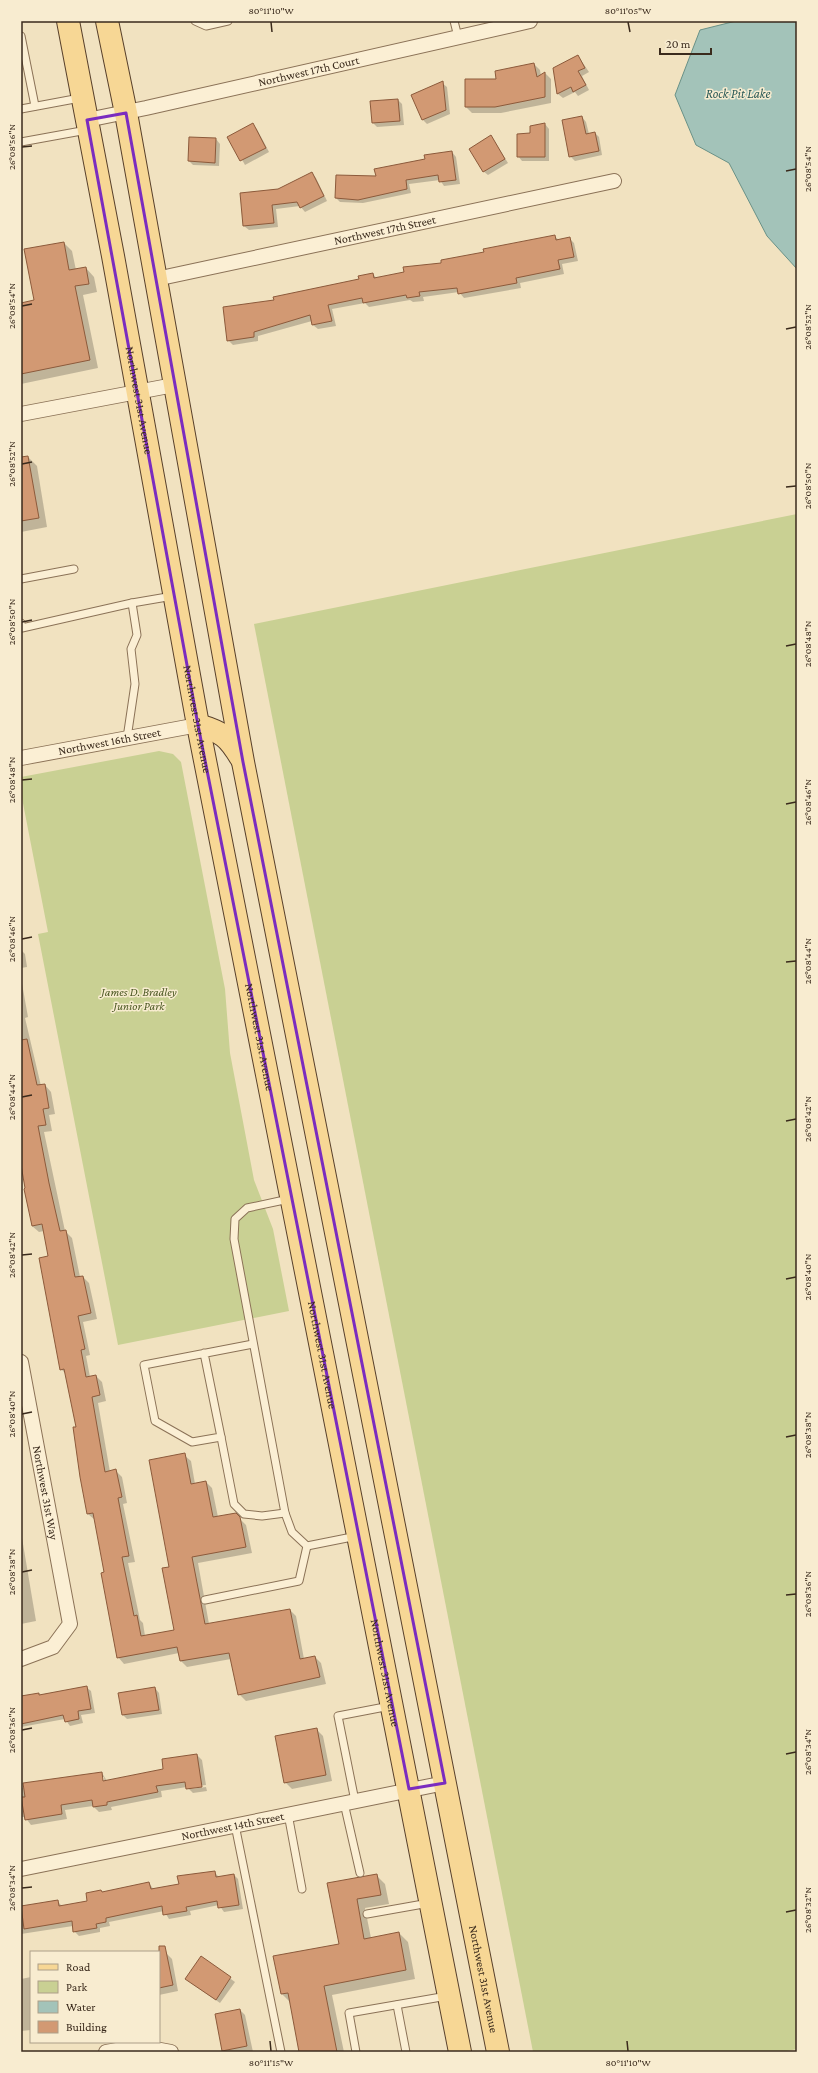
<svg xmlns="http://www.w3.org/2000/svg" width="818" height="2073" font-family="'Crimson Pro',serif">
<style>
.green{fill:#c9d093}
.water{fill:#a3c3b9;stroke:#699187}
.shadow{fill:#0003;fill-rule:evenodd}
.building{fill:#d29973;stroke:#8c5a3b}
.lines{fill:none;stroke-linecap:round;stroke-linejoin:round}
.service-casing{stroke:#8b7257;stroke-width:9}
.minor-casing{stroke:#8b7257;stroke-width:16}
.primary-casing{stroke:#58402b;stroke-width:24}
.service{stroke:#fbefd4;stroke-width:7}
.minor{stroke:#fbefd4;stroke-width:14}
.primary{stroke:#f7d795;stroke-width:22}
.marked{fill:none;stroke:#7b2cbf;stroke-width:3;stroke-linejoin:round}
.ticks{fill:none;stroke:#3a2a1c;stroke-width:1.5}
.labels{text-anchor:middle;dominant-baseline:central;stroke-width:3;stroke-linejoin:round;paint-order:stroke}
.street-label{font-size:12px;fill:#3a2a1c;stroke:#f8ecd0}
.park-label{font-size:12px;font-style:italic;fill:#4a5721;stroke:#f8ecd0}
.water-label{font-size:13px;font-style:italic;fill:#2a5a57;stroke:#f8ecd0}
.neatline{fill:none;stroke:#3a2a1c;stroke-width:1.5}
.ticks-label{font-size:10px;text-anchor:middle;fill:#3a2a1c}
</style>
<rect width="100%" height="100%" fill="#f1e2c0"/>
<g class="green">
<path d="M797 514V2049L782 2052H533L254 624Z"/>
<path d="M159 751 173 754 181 762 225 989 230 1053 254 1180 273 1229 289 1311 118 1345 38 934 48 932 21 793V777Z"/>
</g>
<path class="water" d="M736 21H797V269L767 236 729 163 696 145 675 95 700 30Z"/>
<g class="shadow">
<path d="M578 56 589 72 582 76 589 90 578 96 575 92 563 98 558 94 554 69Z"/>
<path d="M534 64 540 70 541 76 545 73 551 79V103L501 113H472L466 107 497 80Z"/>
<path d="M442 83 447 87 450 114 427 124 423 120 412 95Z"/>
<path d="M398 100 402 104 404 125 377 127 373 123 372 102Z"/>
<path d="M582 117 586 122 589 134 595 133 599 137 602 155 575 161 570 156Z"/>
<path d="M545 124 549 129V161H522L518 156 531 134Z"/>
<path d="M253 125 257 129 269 152 245 165 229 137Z"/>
<path d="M491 136 508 163 488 175 483 171Z"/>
<path d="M190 138 216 139 220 144 219 166 193 165 189 161Z"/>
<path d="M452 152 456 157 460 184 444 186 440 180 409 184 411 193 363 203 340 202 336 198 426 160Z"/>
<path d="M312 173 316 178 327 201 305 212 300 206 276 209 278 227 249 230 244 226 279 190Z"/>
<path d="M554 236 559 240 569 238 574 243 578 261 562 264 564 274 520 283 521 288 464 298 459 292 423 297 424 301 413 302 410 300 369 307 365 303 332 309 336 326 318 329 313 325 312 321 258 336V341L233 345 228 340 275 301 360 280 373 274 377 279Z"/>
<path d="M64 243 72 251 76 270 86 268 94 277 97 292 83 295 98 368 21 384V304L35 301Z"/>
<path d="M28 457 37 466 47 527 21 532V458Z"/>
<path d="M21 950 25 954 27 967 21 968Z"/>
<path d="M21 978 28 1017 25 1018 41 1086 45 1085 51 1092 55 1114 49 1115 52 1131 44 1132 65 1231 72 1238 80 1277H83L89 1283 97 1319 83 1322 90 1355 86 1356 90 1377 96 1376 102 1382 106 1401 98 1403 110 1472 116 1471 122 1477 127 1503 123 1504 135 1562 128 1563 140 1620 143 1623 145 1636 175 1630 170 1567 184 1455 191 1461 195 1484 206 1482 212 1488 218 1517 235 1514 246 1525 252 1553 198 1563 209 1624 290 1610 296 1616 304 1659 315 1657 321 1663 326 1684 246 1701 239 1694 231 1659 187 1667 181 1661 179 1653 124 1664 118 1657 106 1573 95 1520 88 1514 77 1428 66 1374 61 1369 50 1257 44 1231 39 1232 32 1226 21 1161Z"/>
<path d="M21 1532 36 1621 21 1624Z"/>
<path d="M86 1687 91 1691 95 1713 81 1715 83 1723 70 1726 65 1719 21 1727V1698Z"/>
<path d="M155 1688 159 1693 162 1714 127 1719 123 1715 120 1694Z"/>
<path d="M316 1729 323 1736 332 1781 292 1789 285 1782Z"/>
<path d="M197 1755 202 1760 206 1785 190 1787V1789L206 1787 207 1791 193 1793 187 1787 161 1791 162 1797 111 1807 112 1810 99 1812 93 1806 65 1810 67 1819 31 1825 25 1817H21V1788L102 1773 107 1781 164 1770ZM102 1777H104L105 1786H103Z"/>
<path d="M214 1872 219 1877 234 1875 238 1879 243 1909 224 1912 219 1905 190 1911 191 1915 169 1919 164 1911 109 1922 110 1926 100 1928V1932L79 1936 74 1931 73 1926 21 1934V1910L57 1901 62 1906 88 1902 103 1893 149 1883 154 1890 180 1885Z"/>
<path d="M376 1875 385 1884 389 1904 365 1908 371 1938 399 1933 408 1942 415 1979 332 1995 344 2052H300L291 2003 282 1994 340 1944 329 1884Z"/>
<path d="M166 1953 172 1959 178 1991 159 1995V1955Z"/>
<path d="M201 1957 235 1982 220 2003 191 1983Z"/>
<path d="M31 1977V2030L21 2031V1979Z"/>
<path d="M240 2010 245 2015 253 2052H223L216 2015Z"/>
</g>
<g class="building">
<path d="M578 55 585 68 578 71 586 85 573 92 571 87 557 94 553 68Z"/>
<path d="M534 63 537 77 545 72V97L495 107H465V79H496L495 71Z"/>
<path d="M443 81 446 110 422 120 411 95Z"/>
<path d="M398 99 400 121 372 123 370 101Z"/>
<path d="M582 116 586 134 595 132 599 151 569 157 562 120Z"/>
<path d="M253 123 266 148 240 161 227 137Z"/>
<path d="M545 123V157H517V134L530 133V126Z"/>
<path d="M491 135 505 159 483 172 469 149Z"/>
<path d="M189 137 216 138 215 163 188 161Z"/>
<path d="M452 151 456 180 439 182 438 175 406 180 407 189 358 200 335 198 336 175 376 176 374 169 425 159 424 155Z"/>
<path d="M312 172 324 196 300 208 297 202 272 205 274 223 243 226 240 193 278 189Z"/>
<path d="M555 235 556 240 570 237 574 257 558 260 560 269 516 278 517 283 458 294 457 288 419 292 420 296 407 298 406 295 363 303 362 298 328 305 332 321 312 325 310 315 254 332V337L227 341 223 307 274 300 273 297 359 279 358 276 373 273 374 278 404 272 403 267 441 263V260L484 252 483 249Z"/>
<path d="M64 242 69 270 86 267 89 284 75 286 90 360 21 374V303L34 300 24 249Z"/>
<path d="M28 456 39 518 21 521V457Z"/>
<path d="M27 1039 37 1085 45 1084 49 1108 43 1109 46 1125 38 1126 49 1183 60 1231 66 1230 75 1277 83 1276 91 1313 78 1316 85 1349 81 1350 86 1377 96 1375 100 1395 92 1397 105 1472 116 1469 122 1497 118 1498 129 1556 122 1557 134 1616 137 1615 141 1636 174 1630 162 1568 169 1567 149 1460 185 1453 191 1484 206 1481 213 1517 236 1513 240 1517 246 1547 192 1557 205 1624 290 1609 300 1659 315 1656 320 1677 238 1695 229 1653 180 1661 177 1647 117 1658 101 1573 104 1572 93 1513 87 1514 80 1477 73 1427H76L64 1369 60 1370 39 1258 48 1256 42 1224 32 1226 24 1189 25 1188 21 1165V1040Z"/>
<path d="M87 1686 91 1709 78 1711 79 1719 65 1722 63 1715 21 1724V1696L39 1693V1695Z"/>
<path d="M155 1687 159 1710 122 1715 118 1693Z"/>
<path d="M317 1728 326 1775 284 1783 275 1736Z"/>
<path d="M197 1754 202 1787 186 1789 185 1782 156 1786 158 1792 107 1802V1805L93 1807 92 1800 61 1805 62 1814 25 1820 21 1797H25L23 1783 102 1772 103 1781 163 1769 162 1759Z"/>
<path d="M215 1871 216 1877 234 1874 239 1905 218 1908 217 1901 186 1907 187 1911 163 1915 162 1906 106 1918V1922L96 1924 97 1928 73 1932 72 1921 24 1929 21 1906 58 1900 59 1906 87 1901 86 1893 101 1890 102 1892 149 1882 151 1889 179 1884 177 1876Z"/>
<path d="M377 1874 381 1895 357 1899 364 1939 399 1932 406 1970 324 1986 337 2052H299L288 1993 281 1994 273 1956 339 1944 327 1883Z"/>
<path d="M159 1946H165L173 1985 159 1988Z"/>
<path d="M201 1956 231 1977 216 2000 185 1979Z"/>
<path d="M240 2009 247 2046 222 2051 215 2014Z"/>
</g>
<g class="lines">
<g class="service-casing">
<g id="service">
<path d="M195 21 206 26 228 21"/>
<path d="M454 21 458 37"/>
<path d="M21 36 35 106"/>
<path d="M21 109 80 98"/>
<path d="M21 142 87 130"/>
<path d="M21 579 74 569"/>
<path d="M21 623 22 628 132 603"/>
<path d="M127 738 135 684 131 649 137 635 132 603 173 596"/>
<path d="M289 1199 247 1208 235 1219 234 1239 285 1513 292 1532 307 1546 357 1536"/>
<path d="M204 1353 221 1437 192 1442 155 1421 144 1365 253 1344"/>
<path d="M221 1437 234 1504 244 1514 262 1516 285 1513"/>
<path d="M205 1600 299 1581 307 1546"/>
<path d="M355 1801 338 1716 390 1706"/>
<path d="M344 1803 360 1873"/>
<path d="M288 1814 302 1889"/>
<path d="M235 1825 281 2052"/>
<path d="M367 1914 429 1903"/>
<path d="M397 2005 406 2052"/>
<path d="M356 2052 349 2013 447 1996"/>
</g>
</g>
<g class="minor-casing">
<g id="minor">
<path id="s1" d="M87 120 146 108 530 21"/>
<path id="s2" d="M156 279 614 181"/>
<path d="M21 414 174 385"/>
<path id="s3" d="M21 758 198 725"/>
<path id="s4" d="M21 1362 70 1624 53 1647 21 1659"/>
<path id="s5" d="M21 1869 445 1783"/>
<path d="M106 2052 139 2046 171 2052"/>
</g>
</g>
<g class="primary-casing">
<g id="primary">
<path id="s6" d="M68 21 113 256 198 725 460 2052"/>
<path id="s7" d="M107 21 126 113 243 762 498 2052"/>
<path d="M198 725C222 732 228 736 241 758"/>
</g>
</g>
<use href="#service" class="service"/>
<use href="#minor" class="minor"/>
<use href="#primary" class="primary"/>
</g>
<path class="marked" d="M126 113 243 762 445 1783 409 1789 198 725 87 120Z"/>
<path class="ticks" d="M271 22 272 32M628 22 630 32M22 147 32 146M786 171 796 169M22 306 32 304M786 329 796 327M22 464 32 462M786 487 796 486M22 622 32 620M786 646 796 644M22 780 32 779M786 804 796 802M22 939 32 937M786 962 796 961M22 1097 32 1095M786 1121 796 1119M22 1255 32 1254M786 1279 796 1277M22 1414 32 1412M786 1437 796 1435M22 1572 32 1570M786 1595 796 1594M22 1730 32 1728M786 1754 796 1752M22 1888 32 1887M786 1912 796 1910M270 2041 271 2051M627 2041 628 2051"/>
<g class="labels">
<g class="street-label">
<text stroke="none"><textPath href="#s1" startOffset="227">Northwest 17th Court</textPath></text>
<text stroke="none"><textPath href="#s2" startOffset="234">Northwest 17th Street</textPath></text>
<text stroke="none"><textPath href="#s6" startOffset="386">Northwest 31st Avenue</textPath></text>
<text stroke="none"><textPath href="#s6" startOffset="710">Northwest 31st Avenue</textPath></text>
<text stroke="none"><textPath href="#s3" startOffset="90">Northwest 16th Street</textPath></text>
<text stroke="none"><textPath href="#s6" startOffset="1034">Northwest 31st Avenue</textPath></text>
<text stroke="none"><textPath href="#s6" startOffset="1358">Northwest 31st Avenue</textPath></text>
<text stroke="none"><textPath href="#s4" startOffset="133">Northwest 31st Way</textPath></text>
<text stroke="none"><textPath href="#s6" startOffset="1682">Northwest 31st Avenue</textPath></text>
<text stroke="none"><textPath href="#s5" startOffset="216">Northwest 14th Street</textPath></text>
<text stroke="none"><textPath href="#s7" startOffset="1994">Northwest 31st Avenue</textPath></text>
</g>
<g class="park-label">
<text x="139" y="992">James D. Bradley<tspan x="139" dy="14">Junior Park</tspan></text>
</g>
<g class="water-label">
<text x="738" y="93">Rock Pit Lake</text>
</g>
</g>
<rect width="818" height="2073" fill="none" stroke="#f8ecd0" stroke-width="44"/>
<rect x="30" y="1951" width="130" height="92" fill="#f8ecd0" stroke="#ac9e88"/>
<rect x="38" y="1964" width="20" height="6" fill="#f7d795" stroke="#ac9e88"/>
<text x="66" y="1971" font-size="12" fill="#3a2a1c">Road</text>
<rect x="38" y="1981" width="20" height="12" fill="#c9d093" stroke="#ac9e88"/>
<text x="66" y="1991" font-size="12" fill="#3a2a1c">Park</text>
<rect x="38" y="2001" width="20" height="12" fill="#a3c3b9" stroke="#ac9e88"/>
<text x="66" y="2011" font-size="12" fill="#3a2a1c">Water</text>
<rect x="38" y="2021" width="20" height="12" fill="#d29973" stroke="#ac9e88"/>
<text x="66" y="2031" font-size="12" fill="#3a2a1c">Building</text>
<path d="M660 48v6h51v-6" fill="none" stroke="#3a2a1c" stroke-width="2"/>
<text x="666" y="48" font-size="12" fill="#3a2a1c" stroke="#f8ecd0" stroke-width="3" paint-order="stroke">20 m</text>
<rect x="22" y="22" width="774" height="2029" class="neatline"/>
<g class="ticks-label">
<text x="271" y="14">80°11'10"W</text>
<text x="628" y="14">80°11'05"W</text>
<text transform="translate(11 147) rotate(-90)" y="4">26°08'56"N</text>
<text transform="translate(807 169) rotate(-90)" y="4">26°08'54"N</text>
<text transform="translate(11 306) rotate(-90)" y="4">26°08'54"N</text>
<text transform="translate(807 327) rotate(-90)" y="4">26°08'52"N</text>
<text transform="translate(11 464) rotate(-90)" y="4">26°08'52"N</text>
<text transform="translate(807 486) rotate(-90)" y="4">26°08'50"N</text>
<text transform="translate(11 622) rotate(-90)" y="4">26°08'50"N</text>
<text transform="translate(807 644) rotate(-90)" y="4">26°08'48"N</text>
<text transform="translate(11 780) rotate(-90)" y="4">26°08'48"N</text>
<text transform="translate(807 802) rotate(-90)" y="4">26°08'46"N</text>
<text transform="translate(11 939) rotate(-90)" y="4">26°08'46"N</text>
<text transform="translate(807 961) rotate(-90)" y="4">26°08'44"N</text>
<text transform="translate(11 1097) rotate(-90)" y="4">26°08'44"N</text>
<text transform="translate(807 1119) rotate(-90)" y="4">26°08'42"N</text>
<text transform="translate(11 1255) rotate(-90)" y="4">26°08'42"N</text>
<text transform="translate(807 1277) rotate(-90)" y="4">26°08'40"N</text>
<text transform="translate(11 1414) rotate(-90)" y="4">26°08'40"N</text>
<text transform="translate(807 1435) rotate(-90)" y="4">26°08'38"N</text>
<text transform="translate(11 1572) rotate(-90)" y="4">26°08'38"N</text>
<text transform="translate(807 1594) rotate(-90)" y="4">26°08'36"N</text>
<text transform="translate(11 1730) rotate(-90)" y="4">26°08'36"N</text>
<text transform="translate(807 1752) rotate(-90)" y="4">26°08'34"N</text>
<text transform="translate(11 1888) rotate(-90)" y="4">26°08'34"N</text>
<text transform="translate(807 1910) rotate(-90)" y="4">26°08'32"N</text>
<text x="271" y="2066">80°11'15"W</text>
<text x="628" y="2066">80°11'10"W</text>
</g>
</svg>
